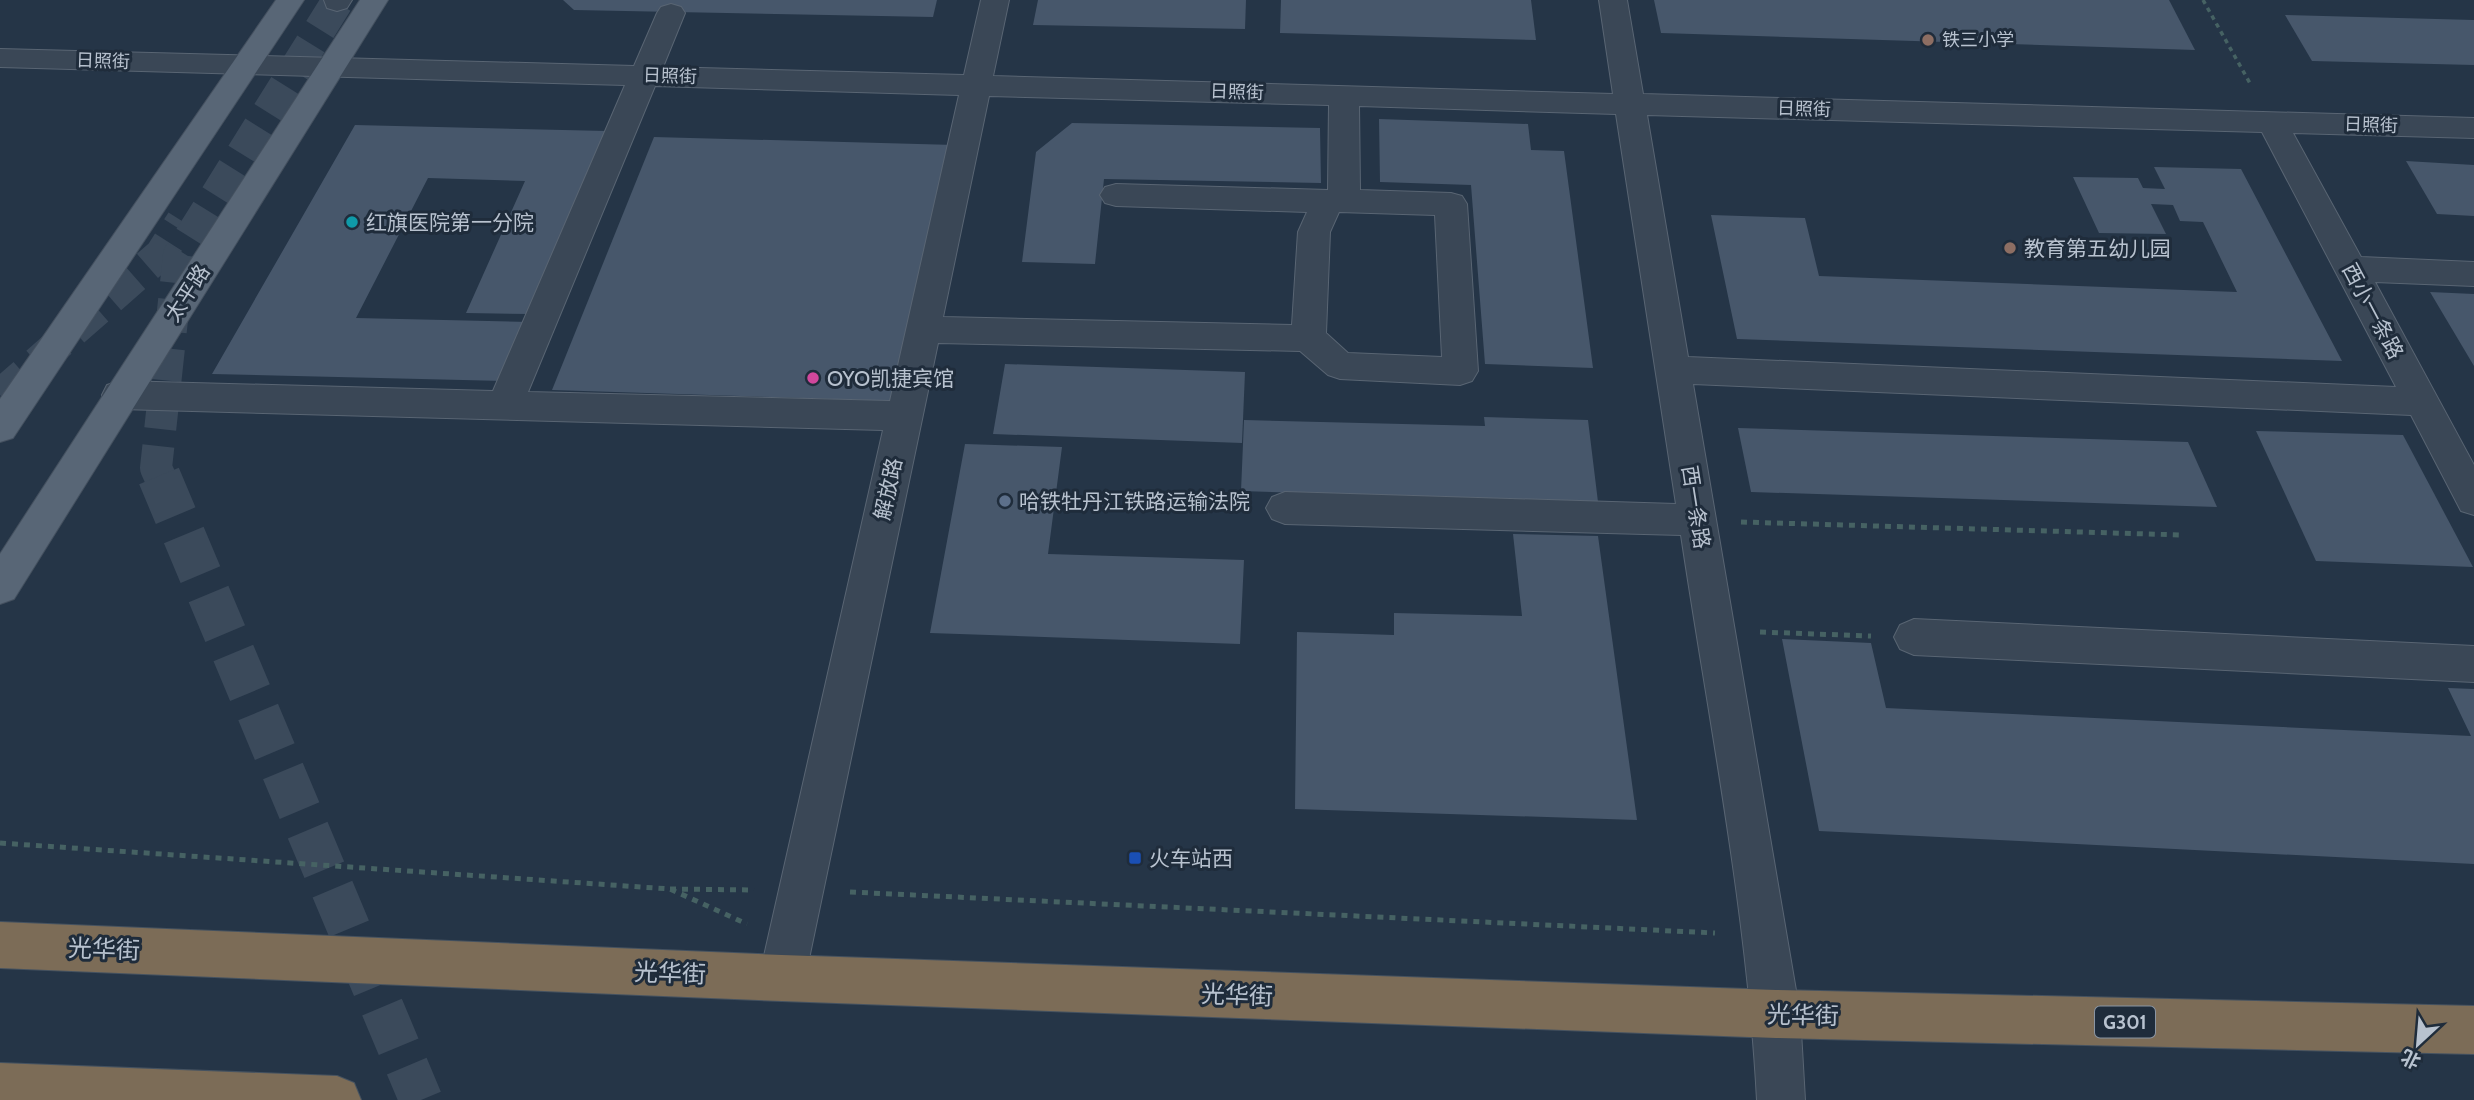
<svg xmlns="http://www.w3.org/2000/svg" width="2474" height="1100" font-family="Cabin,'Noto Sans SC',sans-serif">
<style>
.building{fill:#47576b}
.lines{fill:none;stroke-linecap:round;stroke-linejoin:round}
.minor-tunnel-far1{stroke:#3b4a5b;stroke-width:32;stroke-dasharray:32 17;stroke-linecap:butt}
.minor-tunnel{stroke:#3b4a5b;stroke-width:43;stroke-dasharray:43 21;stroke-linecap:butt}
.minor-casing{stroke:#596573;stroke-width:2}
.major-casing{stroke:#44505f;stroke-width:2}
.highway-casing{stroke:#455260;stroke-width:2}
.path-far1{stroke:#466263;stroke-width:3.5;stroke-dasharray:4.5 4.5;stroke-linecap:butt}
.path{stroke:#466263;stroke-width:5;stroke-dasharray:6 6;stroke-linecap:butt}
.minor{fill:#3a4756;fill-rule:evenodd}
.major{fill:#586676;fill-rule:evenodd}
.highway{fill:#7c6c57;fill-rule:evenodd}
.education-dot{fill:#8d6e63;stroke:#1f2c3b;stroke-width:2.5}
.culture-dot{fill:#0f9aa8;stroke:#1f2c3b;stroke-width:2.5}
.hotel-dot{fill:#d1479c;stroke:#1f2c3b;stroke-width:2.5}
.service-dot{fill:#5c6f8a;stroke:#1f2c3b;stroke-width:2.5}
.transit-dot{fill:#1a4fb4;stroke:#1f2c3b;stroke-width:2.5}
.labels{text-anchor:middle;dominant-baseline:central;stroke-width:6;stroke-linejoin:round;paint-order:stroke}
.far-poi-label{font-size:18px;fill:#b8c2cf;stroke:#1f2c3b;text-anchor:start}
.far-street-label{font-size:18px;fill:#b8c2cf;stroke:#1f2c3b}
.shield{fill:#1f2c3b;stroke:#8a95a3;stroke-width:2}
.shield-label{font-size:19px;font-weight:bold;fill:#b8c2cf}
.poi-label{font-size:21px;fill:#b8c2cf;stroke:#1f2c3b;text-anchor:start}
.street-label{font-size:21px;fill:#b8c2cf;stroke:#1f2c3b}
.near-street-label{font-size:24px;fill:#b8c2cf;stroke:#1f2c3b}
</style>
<rect width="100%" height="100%" fill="#253547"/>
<g class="building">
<path d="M563 0H937L933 17 574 10Z"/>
<path d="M1038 0H1246L1245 29 1033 25Z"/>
<path d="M1281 0H1531L1536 40 1280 33Z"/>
<path d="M1654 0H2169L2195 50 1661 33Z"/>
<path d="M2285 15 2474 20V65L2312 61Z"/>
<path d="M1379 119 1528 124 1531 150 1564 151 1593 368 1485 364 1471 185 1380 182Z"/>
<path d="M1072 123 1320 128 1321 183 1104 179 1095 264 1022 262 1036 152Z"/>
<path d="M355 125 607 131 531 314 466 313 525 181 428 178 356 318 529 322 504 381 212 374Z"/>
<path d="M654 137 955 145 899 401 552 390Z"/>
<path d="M2406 161 2474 165V216L2437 214Z"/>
<path d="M2154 167 2241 169 2342 361 1737 339 1711 215 1805 218 1819 276 2237 292 2203 222 2180 221 2173 205 2151 204 2166 234 2099 233 2073 177 2138 178 2143 188 2165 189Z"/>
<path d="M2430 292 2474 294V366Z"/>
<path d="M1005 364 1245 372 1242 443 993 434Z"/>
<path d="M1484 417 1588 420 1598 502 1241 491 1244 420 1485 426Z"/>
<path d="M1738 428 2188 442 2217 507 1751 492Z"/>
<path d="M2256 431 2403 435 2473 567 2316 561Z"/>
<path d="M965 444 1062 447 1048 554 1244 560 1240 644 930 633Z"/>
<path d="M1513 534 1598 536 1637 820 1295 809 1297 632 1394 635V613L1522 616Z"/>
<path d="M1782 639 1871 643 1886 708 2471 736 2448 688 2474 689V864L1819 831Z"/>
</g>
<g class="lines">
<g class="minor-tunnel-far1">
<path d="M0 395 161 254 182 221"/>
<path d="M160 477 156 468 179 255 337 2"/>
</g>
<path class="minor-tunnel" d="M159 476 421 1100"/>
<g class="minor-casing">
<g id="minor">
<path d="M324 0H352L347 8 337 11 327 8Z"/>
<path d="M981 0H1009L993 76 1613 94 1599 0H1627L1643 94 2474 118V138L2293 133 2361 257 2474 262V286L2375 282 2474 465V515L2461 511 2411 415 1693 384 1800 1014 1805 1100H1757C1747 911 1709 722 1681 535L1285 524 1272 519 1266 508 1272 497 1285 492 1676 504 1616 114 1359 106 1360 190 1451 193 1462 196 1467 204 1478 371 1472 381 1460 385 1340 379 1328 375 1300 351 938 343 805 978 798 994 782 1001 766 994 759 978 883 430 120 409 107 405 102 395 107 385 120 381 493 391 625 85 0 67V49L634 66 657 13 661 7 671 4 681 7 685 13 663 67 964 75ZM655 86 959 95 890 401 528 392ZM989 96 1329 105 1328 190 1116 184 1105 187 1100 195 1105 203 1116 206 1307 212 1298 232 1292 325 943 317ZM1647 115 2262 132 2396 387 1688 357ZM1339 212 1435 215 1442 357 1348 353 1326 333 1330 232Z"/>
<path d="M1914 619 2474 646V682L1914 655 1900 649 1894 637 1900 625Z"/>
</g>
</g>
<g class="major-casing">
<g id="major">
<path d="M276 0H304L13 438 0 442V399Z"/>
<path d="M360 0H388L14 599 0 604V554Z"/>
</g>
</g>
<g class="highway-casing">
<g id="highway">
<path d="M0 922 782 955 1776 990 2474 1006V1054L1776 1038 782 1001 0 968Z"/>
<path d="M0 1063 337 1076 354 1083 361 1100H0Z"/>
</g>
</g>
<path class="path-far1" d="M2203 0 2251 85"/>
<g class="path">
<path d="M1741 522 2182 535"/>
<path d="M1760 632 1871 636"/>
<path d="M0 843 670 889 747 924"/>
<path d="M670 889 754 890"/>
<path d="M850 892 1715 933"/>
</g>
<use href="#minor" class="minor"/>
<use href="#major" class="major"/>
<use href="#highway" class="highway"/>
</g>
<g class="education-dot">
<circle cx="1928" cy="40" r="7"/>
<circle cx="2010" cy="248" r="7"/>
</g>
<circle class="culture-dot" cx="352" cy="222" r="7"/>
<circle class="hotel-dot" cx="813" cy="378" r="7"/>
<circle class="service-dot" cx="1005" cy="501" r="7"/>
<rect class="transit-dot" x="1128" y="851" width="14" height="14" rx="3.5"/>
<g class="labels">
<g class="far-poi-label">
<text x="1942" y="40">铁三小学</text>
</g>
<g class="far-street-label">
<text transform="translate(103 61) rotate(2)">日照街</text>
<text transform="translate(670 76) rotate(2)">日照街</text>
<text transform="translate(1237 92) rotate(2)">日照街</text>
<text transform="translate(1804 109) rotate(2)">日照街</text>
<text transform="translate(2371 125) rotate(2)">日照街</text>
</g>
<rect class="shield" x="2095" y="1006.5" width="60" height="31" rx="5"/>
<g class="shield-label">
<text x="2125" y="1022">G301</text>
</g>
<g class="poi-label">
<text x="366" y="222">红旗医院第一分院</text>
<text x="2024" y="248">教育第五幼儿园</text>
<text x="827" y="378">OYO凯捷宾馆</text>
<text x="1019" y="501">哈铁牡丹江铁路运输法院</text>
<text x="1149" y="858">火车站西</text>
</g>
<g class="street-label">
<text transform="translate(187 293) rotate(-57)">太平路</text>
<text transform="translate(2373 311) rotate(62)">西小一条路</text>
<text transform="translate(888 489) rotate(-78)">解放路</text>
<text transform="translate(1696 507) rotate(81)">西一条路</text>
</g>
<g class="near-street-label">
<text transform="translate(104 949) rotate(2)">光华街</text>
<text transform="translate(670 973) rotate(2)">光华街</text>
<text transform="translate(1237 995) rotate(2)">光华街</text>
<text transform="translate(1803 1015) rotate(1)">光华街</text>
</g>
</g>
<g transform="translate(2418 1044) rotate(206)" stroke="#1f2c3b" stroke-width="5" paint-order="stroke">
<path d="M0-5L12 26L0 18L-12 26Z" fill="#b8c2cf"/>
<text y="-10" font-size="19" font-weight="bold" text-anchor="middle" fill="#b8c2cf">北</text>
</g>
</svg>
